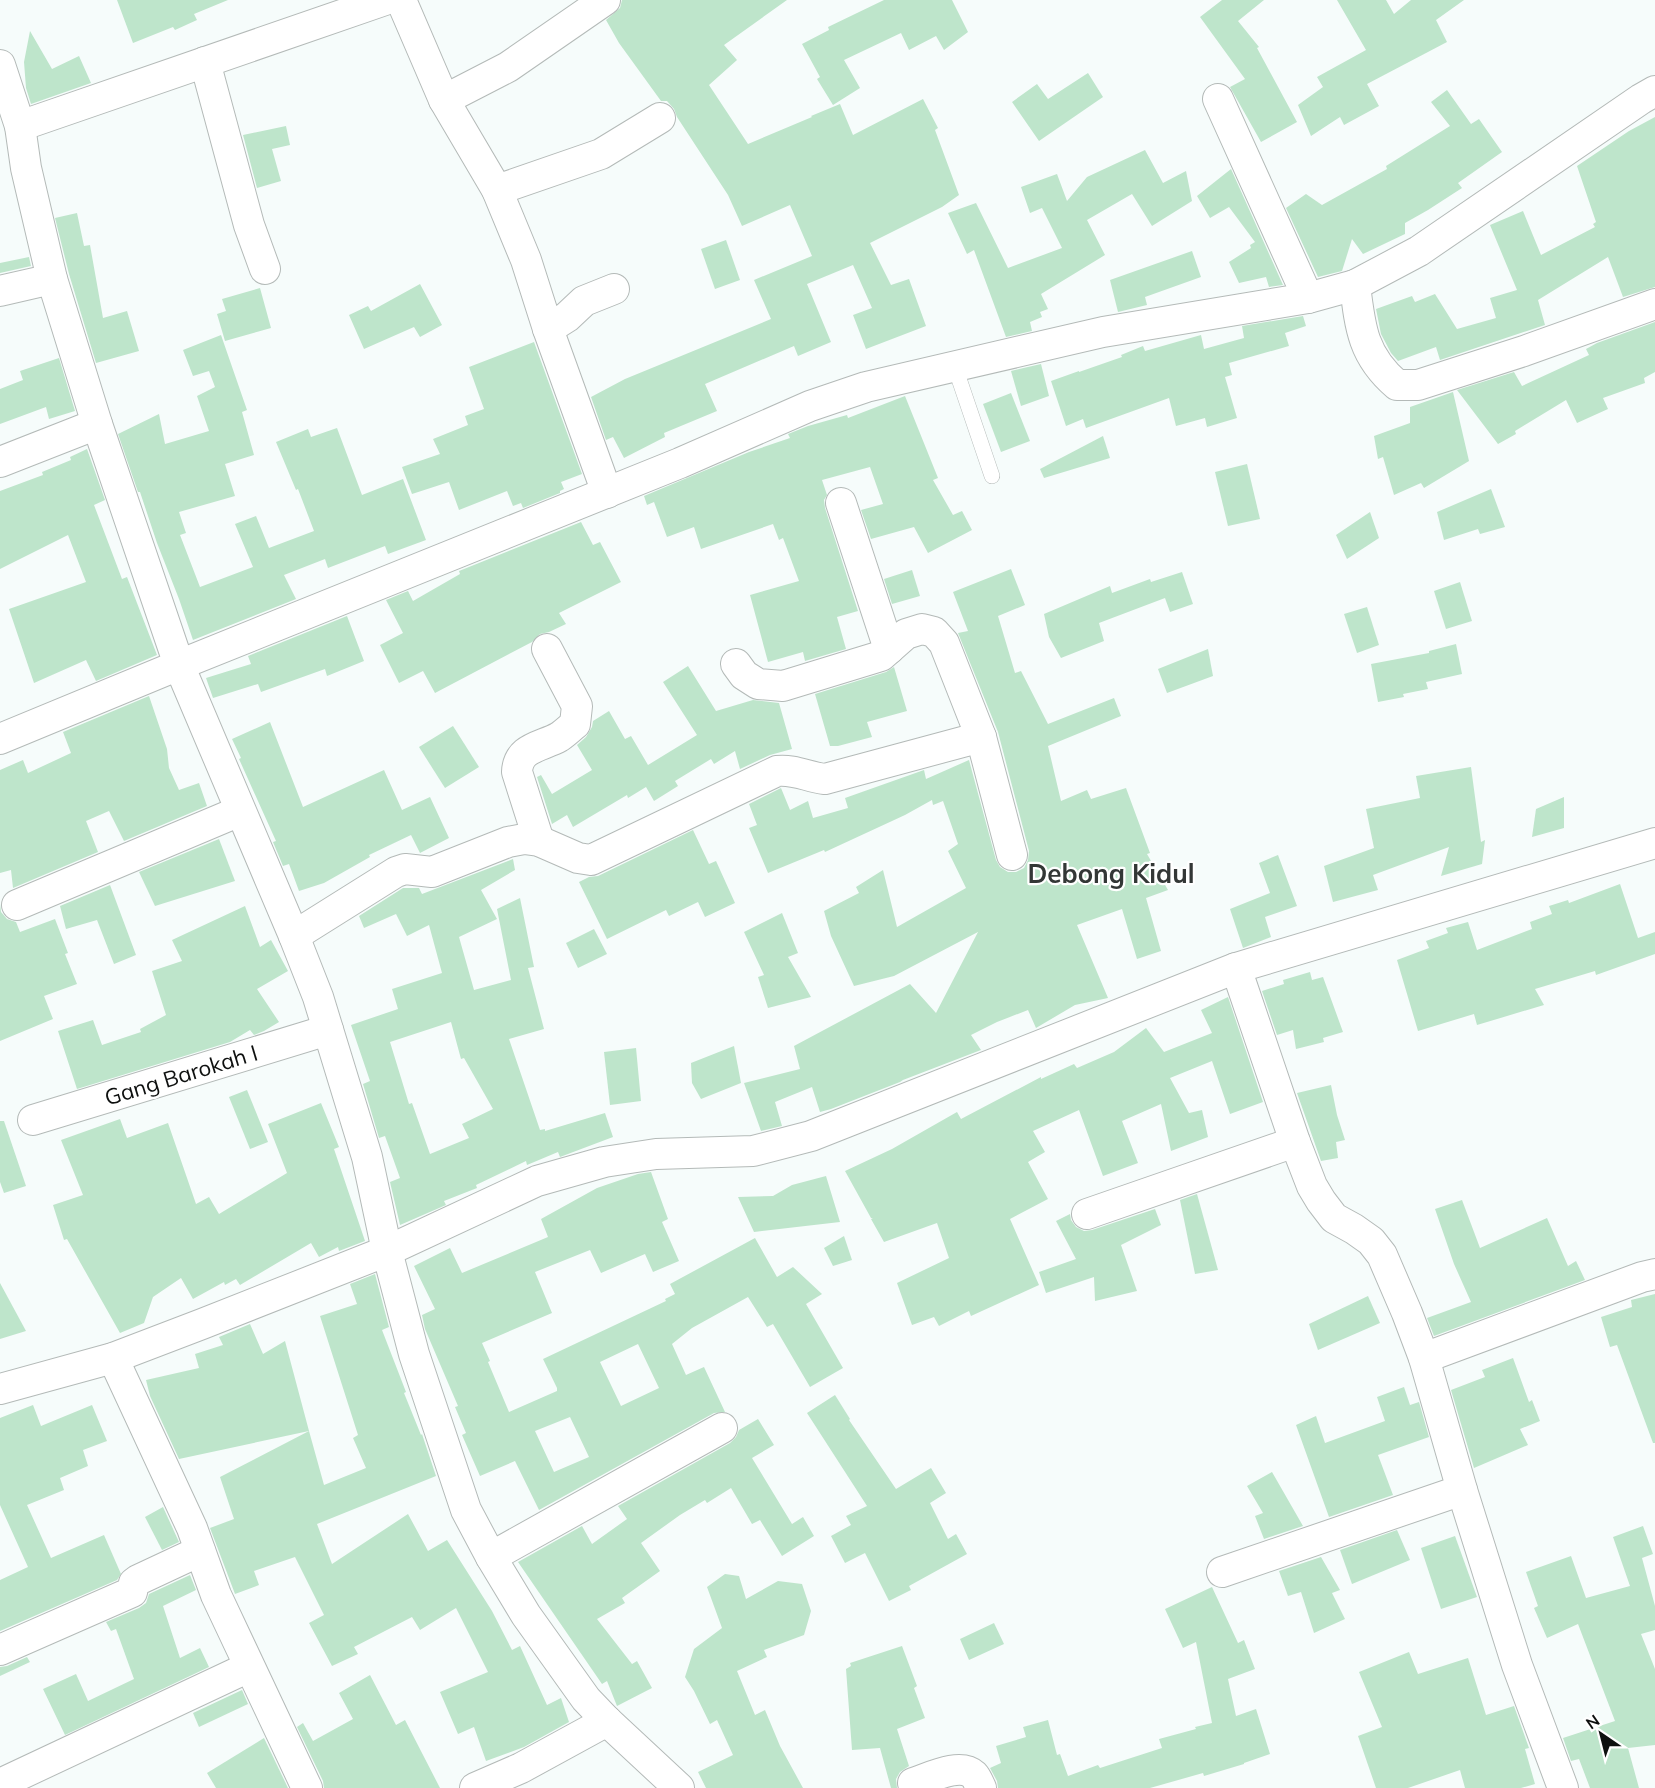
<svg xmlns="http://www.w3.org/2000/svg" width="1655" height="1788" font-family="Mulish,sans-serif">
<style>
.building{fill:#bee5cb;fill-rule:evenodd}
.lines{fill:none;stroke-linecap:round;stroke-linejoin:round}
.lane-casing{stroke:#b4bab8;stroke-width:16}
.street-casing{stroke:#b4bab8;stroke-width:32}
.lane{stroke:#fff;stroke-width:15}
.street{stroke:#fff;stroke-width:30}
.labels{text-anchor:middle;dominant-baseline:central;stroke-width:4.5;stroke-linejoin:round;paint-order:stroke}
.street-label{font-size:22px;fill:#0e100f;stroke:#fff}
.quarter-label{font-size:26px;font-weight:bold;fill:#333736;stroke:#fff}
</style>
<rect width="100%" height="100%" fill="#f6fcfb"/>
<g class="building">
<path d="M117 0H228L194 14 197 20 175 30 173 27 133 43Z"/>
<path d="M622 0H787L724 45 737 60 709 85 748 144 812 117 811 116 840 104 853 135 923 99 938 128 935 130 959 195 942 207 870 243 891 285 909 279 926 326 866 349 853 315 872 308 853 265 807 284 831 342 798 356 794 346 705 384 717 411 664 433 665 437 624 458 613 437 606 440 591 397 625 379 771 319 754 280 812 256 790 205 742 226 728 195 677 117 674 109 667 101H661L619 43 606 20 620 8Z"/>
<path d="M884 0H952L968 32 944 50 936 36 909 50 901 33 844 60 860 88 833 105 817 79 820 77 802 44 829 30 828 27Z"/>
<path d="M1222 0H1264L1238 21 1259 47 1257 48 1297 122 1261 142 1230 87 1245 79 1200 17Z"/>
<path d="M1337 0H1386L1394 14 1411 0H1464L1436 20 1447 42 1367 84 1379 106 1344 125 1340 117 1311 136 1298 105 1323 87 1317 77 1366 50Z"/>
<path d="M30 31 52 69 79 56 91 83 31 104 26 88 24 62Z"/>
<path d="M1088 73 1103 97 1039 141 1012 102 1037 84 1048 99Z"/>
<path d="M1447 90 1471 124 1479 119 1502 152 1458 183 1462 188 1428 210 1405 223V234L1363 254 1352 239 1342 271 1318 277 1286 208 1306 194 1322 205 1387 169 1386 166 1450 126 1431 102Z"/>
<path d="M1655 117V287L1623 297 1608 257 1538 300 1545 325 1440 360 1436 347 1398 361 1391 353 1381 334 1376 309 1412 296 1415 302 1435 294 1457 329 1496 318 1490 298 1517 290 1490 225 1523 211 1541 255 1595 227 1593 224 1596 222 1577 166 1629 131Z"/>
<path d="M286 126 290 145 272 149 281 181 257 188 243 135Z"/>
<path d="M1145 150 1163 183 1186 171 1192 201 1152 226 1132 194 1087 220 1105 255 1041 294 1048 309 1040 312 1042 317 1030 322 1032 331 1006 337 974 250 967 254 948 213 976 203 1008 268 1062 248 1042 208 1030 213 1021 187 1057 174 1067 201 1087 177Z"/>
<path d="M1231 169 1283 285 1269 287 1266 277 1239 283 1229 262 1251 248 1250 245 1255 242 1229 207 1210 218 1197 196Z"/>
<path d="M77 213 84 246 90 245 103 318 127 311 139 351 96 363 69 274 55 218Z"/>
<path d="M726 240 740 280 715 289 701 249Z"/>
<path d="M1192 251 1201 277 1145 297 1147 305 1118 312 1110 280Z"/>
<path d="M29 257 31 266 0 273V263Z"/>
<path d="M420 284 442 325 420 337 414 327 364 349 349 315 368 306 371 311Z"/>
<path d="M260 288 271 328 225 341 217 314 226 311 222 299Z"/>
<path d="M1303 316 1306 326 1285 333 1289 346 1229 363 1232 375 1225 377 1237 418 1207 427 1205 418 1176 426 1169 398 1086 428 1083 419 1066 426 1051 381 1079 371V372L1122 357 1121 355 1143 346 1145 351 1201 335 1204 349 1244 338 1242 326Z"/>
<path d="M1655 322V372L1644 378 1645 383 1603 398 1608 409 1577 423 1566 400 1515 431 1516 434 1498 444 1457 390 1514 372 1522 386 1589 355 1586 349 1597 343Z"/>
<path d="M221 335 247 410 242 412 254 455 225 464 235 496 179 512 186 533 180 535 200 587 253 567 235 524 256 516 269 548 314 531 298 489 296 490 276 442 308 429 311 437 337 428 362 495 403 479 426 540 388 554 385 546 328 568 325 559 284 575 296 599 193 640 179 599 157 543 140 492H138L118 434 159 414 165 444 209 431 197 396 215 387 209 371 193 376 183 350Z"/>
<path d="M534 342 582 474 561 482 564 489 560 491V493L523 508 521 503 513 506 507 491 459 510 449 482 412 494 402 467 440 454 433 439 468 425 465 416 484 409 469 367Z"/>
<path d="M59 358 75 411 49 419 46 407 0 424V389L23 380 20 371Z"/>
<path d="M1041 364 1049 396 1021 406 1011 371Z"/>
<path d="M1453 392 1469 461 1424 488 1421 483 1394 495 1383 457 1378 459 1374 436 1410 423V407Z"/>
<path d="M1011 393 1030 441 1001 452 983 404Z"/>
<path d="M905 396 938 478 933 480 953 515 962 511 972 530 928 553 914 527 871 539 861 510 883 504 870 467 822 480 827 495 824 500 825 508 858 611 837 617 846 649 805 661 803 652 768 662 750 595 799 581 783 538 779 540 773 524 701 549 694 527 667 537 654 502 647 505 644 496 749 452 790 438 788 434 808 426 847 415 848 418Z"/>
<path d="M1103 436 1110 458 1044 478 1040 469Z"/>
<path d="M87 449 105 500 94 505 122 579 127 577 157 655 96 681 86 660 34 683 9 609 86 582 68 535 0 569V491L43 475 42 472 71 460 70 457Z"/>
<path d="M1247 464 1260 519 1228 526 1215 472Z"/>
<path d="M1491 489 1505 527 1480 534 1478 529 1444 540 1437 512Z"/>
<path d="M1370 512 1379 538 1347 559 1336 535Z"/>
<path d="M581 522 593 545 600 542 621 582 559 613 566 624 549 632 540 634 532 642 435 693 423 671 399 683 380 645 403 633 386 600 408 591 413 601 460 574 459 571Z"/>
<path d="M1011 569 1025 605 998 616 1015 673 1021 671 1048 724 1114 698 1121 716 1048 746 1061 801 1087 790 1091 799 1126 788 1150 853 1147 854 1168 890 1146 898 1161 951 1137 959 1122 909 1077 925 1108 998 1075 1005 1036 1028 1028 1010 997 1022 971 1035 981 1050 903 1080 900 1082 831 1109 820 1112 812 1087 775 1102 782 1126 761 1131 744 1083 800 1069 794 1046 910 984 936 1013 978 932 894 976 854 986 831 936 824 911 859 893 856 887 883 870 897 927 966 888 948 851 958 844 943 801 933 805 932 800 905 815 825 852 824 850 768 873 749 828 757 825 749 804 781 788 790 810 808 801 813 818 848 808 845 798 924 770 926 779 969 760 996 860 1000 867 1008 872H1016L1024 868 1028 860 1029 851 998 732 958 633 968 631 953 592Z"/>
<path d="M912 570 920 596 892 604 884 579Z"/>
<path d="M1182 572 1193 604 1170 612 1165 598 1099 623 1104 641 1061 658 1049 637 1044 614 1110 586 1112 593 1150 579 1151 582Z"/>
<path d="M1460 582 1472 621 1446 629 1434 591Z"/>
<path d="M1367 607 1379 645 1357 653 1344 614Z"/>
<path d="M347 616 364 661 327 676 325 669 261 692 258 684 213 698 206 678 251 664 248 656Z"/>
<path d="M1456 644 1462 674 1426 682 1428 689 1403 694 1404 697 1378 702 1371 664 1429 653V651Z"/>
<path d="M1208 649 1213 676 1167 693 1158 669Z"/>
<path d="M688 666 716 711 753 700 779 703 792 749 770 755 740 769 735 751 714 764 711 759 675 781 678 786 654 801 646 787 628 798 627 795 573 827 567 815 552 824 537 777 541 775 552 794 592 770 577 745 586 737 592 727 593 721 609 711 625 739 631 736 648 765 697 735 663 682Z"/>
<path d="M894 667 907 711 867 722 872 737 838 746H830L815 694 886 672Z"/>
<path d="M149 696 167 749 169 768 179 790 199 783 207 806 124 841 109 811 86 821 98 852 13 888 11 870 0 873V770L23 760 28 773 71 753 63 732Z"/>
<path d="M270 722 303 807 384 770 402 810 430 797 449 838 420 853 411 835 369 855 370 857 324 883 299 891 289 864 283 866 273 842 276 841 239 759 241 758 232 739Z"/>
<path d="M453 726 479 767 445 788 419 747Z"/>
<path d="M1471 767 1481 842 1485 840 1482 864 1441 876 1449 847 1373 875 1378 890 1333 902 1324 866 1374 848 1366 809 1420 798 1416 776Z"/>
<path d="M1564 797V828L1532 837 1536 809Z"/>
<path d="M693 830 709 864 716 861 735 903 705 917 698 902 669 916 666 910 607 939 579 882 589 877 598 876Z"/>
<path d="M219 839 235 881 155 906 139 872Z"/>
<path d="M1278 855 1297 906 1265 917 1271 937 1243 948 1230 909 1270 893 1259 863Z"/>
<path d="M513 859 515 870 481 890 497 919 459 937 474 990 511 980 497 909 520 898 534 967 528 968 544 1029 509 1039 540 1130 545 1129V1131L605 1113 613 1137 560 1157 558 1152 527 1165 526 1161 476 1185 477 1188 444 1201 446 1205 400 1225 390 1182 400 1178 385 1136 379 1138 363 1084 370 1081 351 1025 398 1009 392 989 442 973 429 925 407 936 396 914 364 928 359 916 403 888H419L422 894ZM451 1022 461 1059 464 1058 493 1109 462 1124 469 1138 430 1154 412 1103 409 1104 390 1042Z"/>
<path d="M1620 884 1638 938 1655 932V954L1596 975 1595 971 1535 989 1544 1005 1477 1025 1474 1014 1418 1031 1397 960 1429 948 1426 941 1448 933 1446 928 1468 922 1477 950 1532 929 1530 922 1552 914 1549 906 1568 900 1569 903Z"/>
<path d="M110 885 136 955 114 964 97 920 66 929 60 906Z"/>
<path d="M0 904 1 912 7 919 16 922 20 932 55 919 68 953 65 954 77 984 44 996 53 1019 0 1041Z"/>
<path d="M245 906 260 947 271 940 288 971 257 989 279 1022 264 1031 254 1035 250 1030 230 1042 77 1089 58 1031 93 1020 102 1045 141 1032 140 1029 166 1015 152 971 182 961 172 940Z"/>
<path d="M782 913 798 953 788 957 811 997 768 1008 758 977 764 975 744 932Z"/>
<path d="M594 929 607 954 578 968 566 943Z"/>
<path d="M1310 972 1312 980 1323 977 1343 1032 1323 1038 1324 1042 1296 1049 1293 1030 1277 1035 1262 991 1284 984 1283 980Z"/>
<path d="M1228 997 1263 1102 1230 1114 1212 1061 1170 1078 1189 1113 1202 1110 1208 1137 1171 1151 1161 1104 1122 1121 1138 1163 1103 1176 1079 1110 1033 1131 1045 1152 1028 1162 1048 1199 1010 1219 1039 1285 971 1316 969 1311 939 1326 934 1317 912 1325 897 1283 949 1258 937 1223 884 1242 871 1219 873 1218H871L845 1171 892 1149 957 1112 961 1119 1041 1077V1079L1074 1064 1077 1068 1114 1052 1146 1028 1164 1052 1212 1033 1201 1010Z"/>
<path d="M734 1046 741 1083 701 1099 692 1083 691 1063Z"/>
<path d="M636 1048 641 1101 610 1105 604 1052Z"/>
<path d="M1331 1085 1337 1115 1345 1140 1336 1142 1338 1158 1321 1161 1297 1093Z"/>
<path d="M247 1090 268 1142 250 1149 229 1097Z"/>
<path d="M321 1103 339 1147 334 1149 365 1241 339 1251 338 1247 319 1257 311 1243 240 1285 236 1279 225 1285 224 1282 193 1299 181 1278 153 1297 144 1323 120 1333 67 1239 64 1240 53 1205 83 1195 61 1140 120 1119 127 1138 168 1123 196 1204 209 1197 219 1214 287 1173 268 1124Z"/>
<path d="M0 1121H4L26 1186 4 1193 0 1182Z"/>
<path d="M651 1172 668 1219 662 1222 679 1261 653 1272 645 1254 601 1273 590 1250 535 1272 552 1313 482 1343 490 1361 488 1362 509 1412 557 1391V1388L543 1359 666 1301 665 1299 675 1294 670 1284 755 1238 777 1277 793 1267 822 1294 806 1304 843 1368 810 1387 773 1324 767 1327 748 1297 692 1328 672 1344 686 1375 704 1367 725 1412 714 1413 539 1510 515 1461 480 1476 462 1435 466 1433 455 1407 458 1406 425 1329 422 1315 435 1309 414 1266 450 1248 462 1273 548 1237 541 1219 597 1188 638 1174ZM638 1344 659 1388 621 1406 600 1362ZM570 1417 589 1457 554 1472 535 1431Z"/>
<path d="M826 1176 840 1222 754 1232 738 1197 773 1196 792 1185Z"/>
<path d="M1197 1194 1218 1270 1195 1274 1180 1200Z"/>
<path d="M1462 1200 1480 1248 1547 1218 1568 1266 1576 1261 1585 1280 1434 1336 1427 1318 1471 1302 1454 1264 1435 1209Z"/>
<path d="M1155 1209 1161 1225 1121 1245 1137 1291 1095 1301 1094 1277 1046 1293 1039 1272 1076 1259 1056 1221 1070 1214 1071 1220 1076 1227 1084 1231 1092 1230Z"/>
<path d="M844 1236 852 1260 833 1266 824 1248Z"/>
<path d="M375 1274 389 1327 382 1330 406 1392 404 1393 421 1435 422 1434 436 1476 317 1524 332 1564 408 1514 428 1551 447 1540 492 1611 512 1650 520 1646 547 1705 561 1698 569 1722 524 1747 486 1761 474 1727 458 1734 440 1692 488 1672 456 1608 420 1630 412 1617 354 1647 358 1654 332 1666 309 1623 324 1615 295 1557 254 1571 259 1585 235 1594 210 1528 234 1519 220 1477 309 1431 324 1485 366 1468 353 1438 358 1435 320 1316 357 1304 350 1284Z"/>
<path d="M0 1283 26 1331 0 1339Z"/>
<path d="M1655 1294V1443H1653L1617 1345 1610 1347 1601 1317 1632 1307 1631 1300Z"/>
<path d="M1368 1296 1380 1323 1318 1350 1309 1324Z"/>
<path d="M250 1324 263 1354 285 1341 309 1431 179 1459 150 1396 146 1380 199 1368 195 1354 223 1345 219 1337Z"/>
<path d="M1513 1358 1529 1402 1532 1400 1540 1421 1520 1429 1528 1445 1474 1468 1451 1390 1485 1377 1482 1370Z"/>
<path d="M1404 1387 1410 1405 1419 1402 1429 1437 1378 1455 1393 1495 1329 1517 1296 1425 1316 1416 1325 1443 1385 1421 1377 1397Z"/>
<path d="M835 1395 850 1419 849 1420 896 1489 931 1468 946 1493 930 1503 948 1539 956 1534 967 1554 909 1586 911 1590 889 1601 865 1553 845 1563 831 1536 851 1525 846 1516 867 1506 807 1413Z"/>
<path d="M33 1405 41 1426 92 1405 107 1441 83 1450 88 1466 60 1478 64 1490 27 1505 51 1558 104 1535 121 1574 117 1580 0 1631V1580L28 1567 0 1505V1418Z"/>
<path d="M758 1419 774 1445 752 1458 792 1524 803 1517 814 1536 782 1556 760 1520 752 1524 731 1488 707 1503 705 1500 680 1515 641 1543 660 1571 622 1598 625 1603 597 1619 632 1664 637 1661 652 1688 617 1706 607 1681 602 1684 518 1562 582 1526 592 1544 627 1519 618 1506 730 1443 736 1437 739 1430Z"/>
<path d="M1272 1472 1303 1526 1264 1539 1255 1516 1263 1513 1247 1486Z"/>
<path d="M163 1507 179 1542 162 1550 145 1517Z"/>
<path d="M1643 1526 1653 1554 1642 1558 1655 1606V1630L1641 1634 1655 1669V1745L1628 1748 1639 1788H1590L1579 1759 1571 1761 1563 1738 1615 1721 1578 1624 1547 1638 1534 1608 1538 1606 1526 1572 1571 1556 1586 1598 1630 1586 1613 1537Z"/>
<path d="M1397 1530 1410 1560 1352 1584 1340 1550Z"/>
<path d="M1455 1536 1477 1597 1441 1609 1421 1548Z"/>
<path d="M1321 1557 1340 1590 1332 1593 1345 1619 1314 1633 1301 1592 1288 1596 1279 1571Z"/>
<path d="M725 1574 739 1576 746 1599 778 1581 802 1584 811 1611 804 1635 764 1650 767 1657 737 1671 755 1715 765 1710 780 1746 803 1788H706L698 1772 733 1755 717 1720 710 1724 694 1691 685 1677 694 1649 722 1628 707 1587Z"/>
<path d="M190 1575 196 1590 163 1606 180 1658 200 1648 209 1667 65 1735 43 1689 76 1674 88 1701 134 1679 116 1629 111 1631 106 1622 139 1608 146 1603 149 1594Z"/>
<path d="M1212 1587 1238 1643 1244 1640 1255 1669 1228 1679 1236 1716 1256 1709 1270 1754 1244 1763V1764L1204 1776 1203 1773 1150 1788H998L997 1781 990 1768 1001 1763 996 1746 1026 1737 1023 1727 1048 1720 1057 1755 1060 1754 1068 1776 1098 1765 1100 1768 1162 1748 1159 1739 1196 1729 1195 1727 1212 1723 1196 1642 1183 1648 1165 1609Z"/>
<path d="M994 1623 1004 1644 969 1660 960 1639Z"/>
<path d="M902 1646 917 1686 914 1688 925 1718 897 1729 909 1766 900 1772 896 1779 897 1788H891L880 1748 852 1750 846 1669 851 1666 850 1663Z"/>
<path d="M1409 1652 1418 1674 1468 1658 1486 1715 1514 1706 1529 1748 1525 1749 1535 1784 1521 1788H1465L1460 1770 1408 1788H1376L1358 1736 1382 1727 1359 1672Z"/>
<path d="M27 1657 30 1662 0 1676V1667L7 1666Z"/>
<path d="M370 1675 396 1725 405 1720 440 1788H324L323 1781 297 1727 303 1723 313 1741 353 1719 339 1693Z"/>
<path d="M242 1690 248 1704 199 1727 193 1713Z"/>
<path d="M264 1738 288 1788H216L207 1773Z"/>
</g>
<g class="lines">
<g class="lane-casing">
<path id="lane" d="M955 367 992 476"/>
</g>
<g class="street-casing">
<g id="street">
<path d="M401 0 444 100 497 190 526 260 548 329 607 493"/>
<path d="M205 62 249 225 265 269"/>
<path d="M0 65 20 126 26 168 52 279 97 424 179 665 294 936 318 997 367 1157 387 1251 414 1354 466 1510 491 1557 526 1615 586 1699 607 1721 679 1788"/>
<path d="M1218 99 1308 298"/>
<path d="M444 100 508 67 605 0"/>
<path d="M20 126 385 0"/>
<path d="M497 190 601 154 660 118"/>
<path d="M1355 285C1360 328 1363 356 1397 385H1418L1524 351 1655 304"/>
<path d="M0 291 52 279"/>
<path d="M548 329 567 317 584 301 614 289"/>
<path d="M0 462 97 424"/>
<path d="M841 503 889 649"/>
<path d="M736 664 744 675 758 684 783 686 881 656 906 634 922 629 934 632 944 643 981 737 1012 855"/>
<path d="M0 739 179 665 680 463 810 406 866 387 1103 332 1308 298 1355 285 1419 251 1641 99 1655 91"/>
<path d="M539 841 517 772C518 747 541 747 559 737 565 733 570 728 575 724L577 706 547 649"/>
<path d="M17 905 240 811"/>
<path d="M294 936 396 872 405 869 432 872 508 842 524 839 539 841 578 858 591 860 777 771C794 769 808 777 825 779L981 737"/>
<path d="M1236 968 1295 1142 1312 1186 1321 1201 1334 1218 1354 1229 1371 1241 1382 1255 1407 1313 1424 1358 1462 1490 1517 1665 1563 1788"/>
<path d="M33 1120 328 1030"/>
<path d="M1087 1214 1295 1142"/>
<path d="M113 1358 192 1528 216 1595 307 1788"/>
<path d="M1424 1358 1642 1277 1655 1274"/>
<path d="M0 1389 113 1358 202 1324 387 1251 537 1181 604 1162 656 1154 753 1151 811 1136 1236 968 1655 843"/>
<path d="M491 1557 722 1428"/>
<path d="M1222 1572 1462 1490"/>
<path d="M0 1650 132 1592 134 1583 138 1580 200 1551"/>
<path d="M913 1783C929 1778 960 1762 974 1775 977 1778 979 1784 981 1788"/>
<path d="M0 1784 249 1667"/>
<path d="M475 1788 521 1768 607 1721"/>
</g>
</g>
<use href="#lane" class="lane"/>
<use href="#street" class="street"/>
</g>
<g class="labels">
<g class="street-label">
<text transform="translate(181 1075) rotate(-17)">Gang Barokah I</text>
</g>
<g class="quarter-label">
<text x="1111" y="873">Debong Kidul</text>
</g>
</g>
<g transform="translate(1601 1734) rotate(325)" stroke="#ffffff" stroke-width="4.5" paint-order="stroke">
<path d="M0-4.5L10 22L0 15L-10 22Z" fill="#0e100f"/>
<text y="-9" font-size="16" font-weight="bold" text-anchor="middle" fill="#0e100f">N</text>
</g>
</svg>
